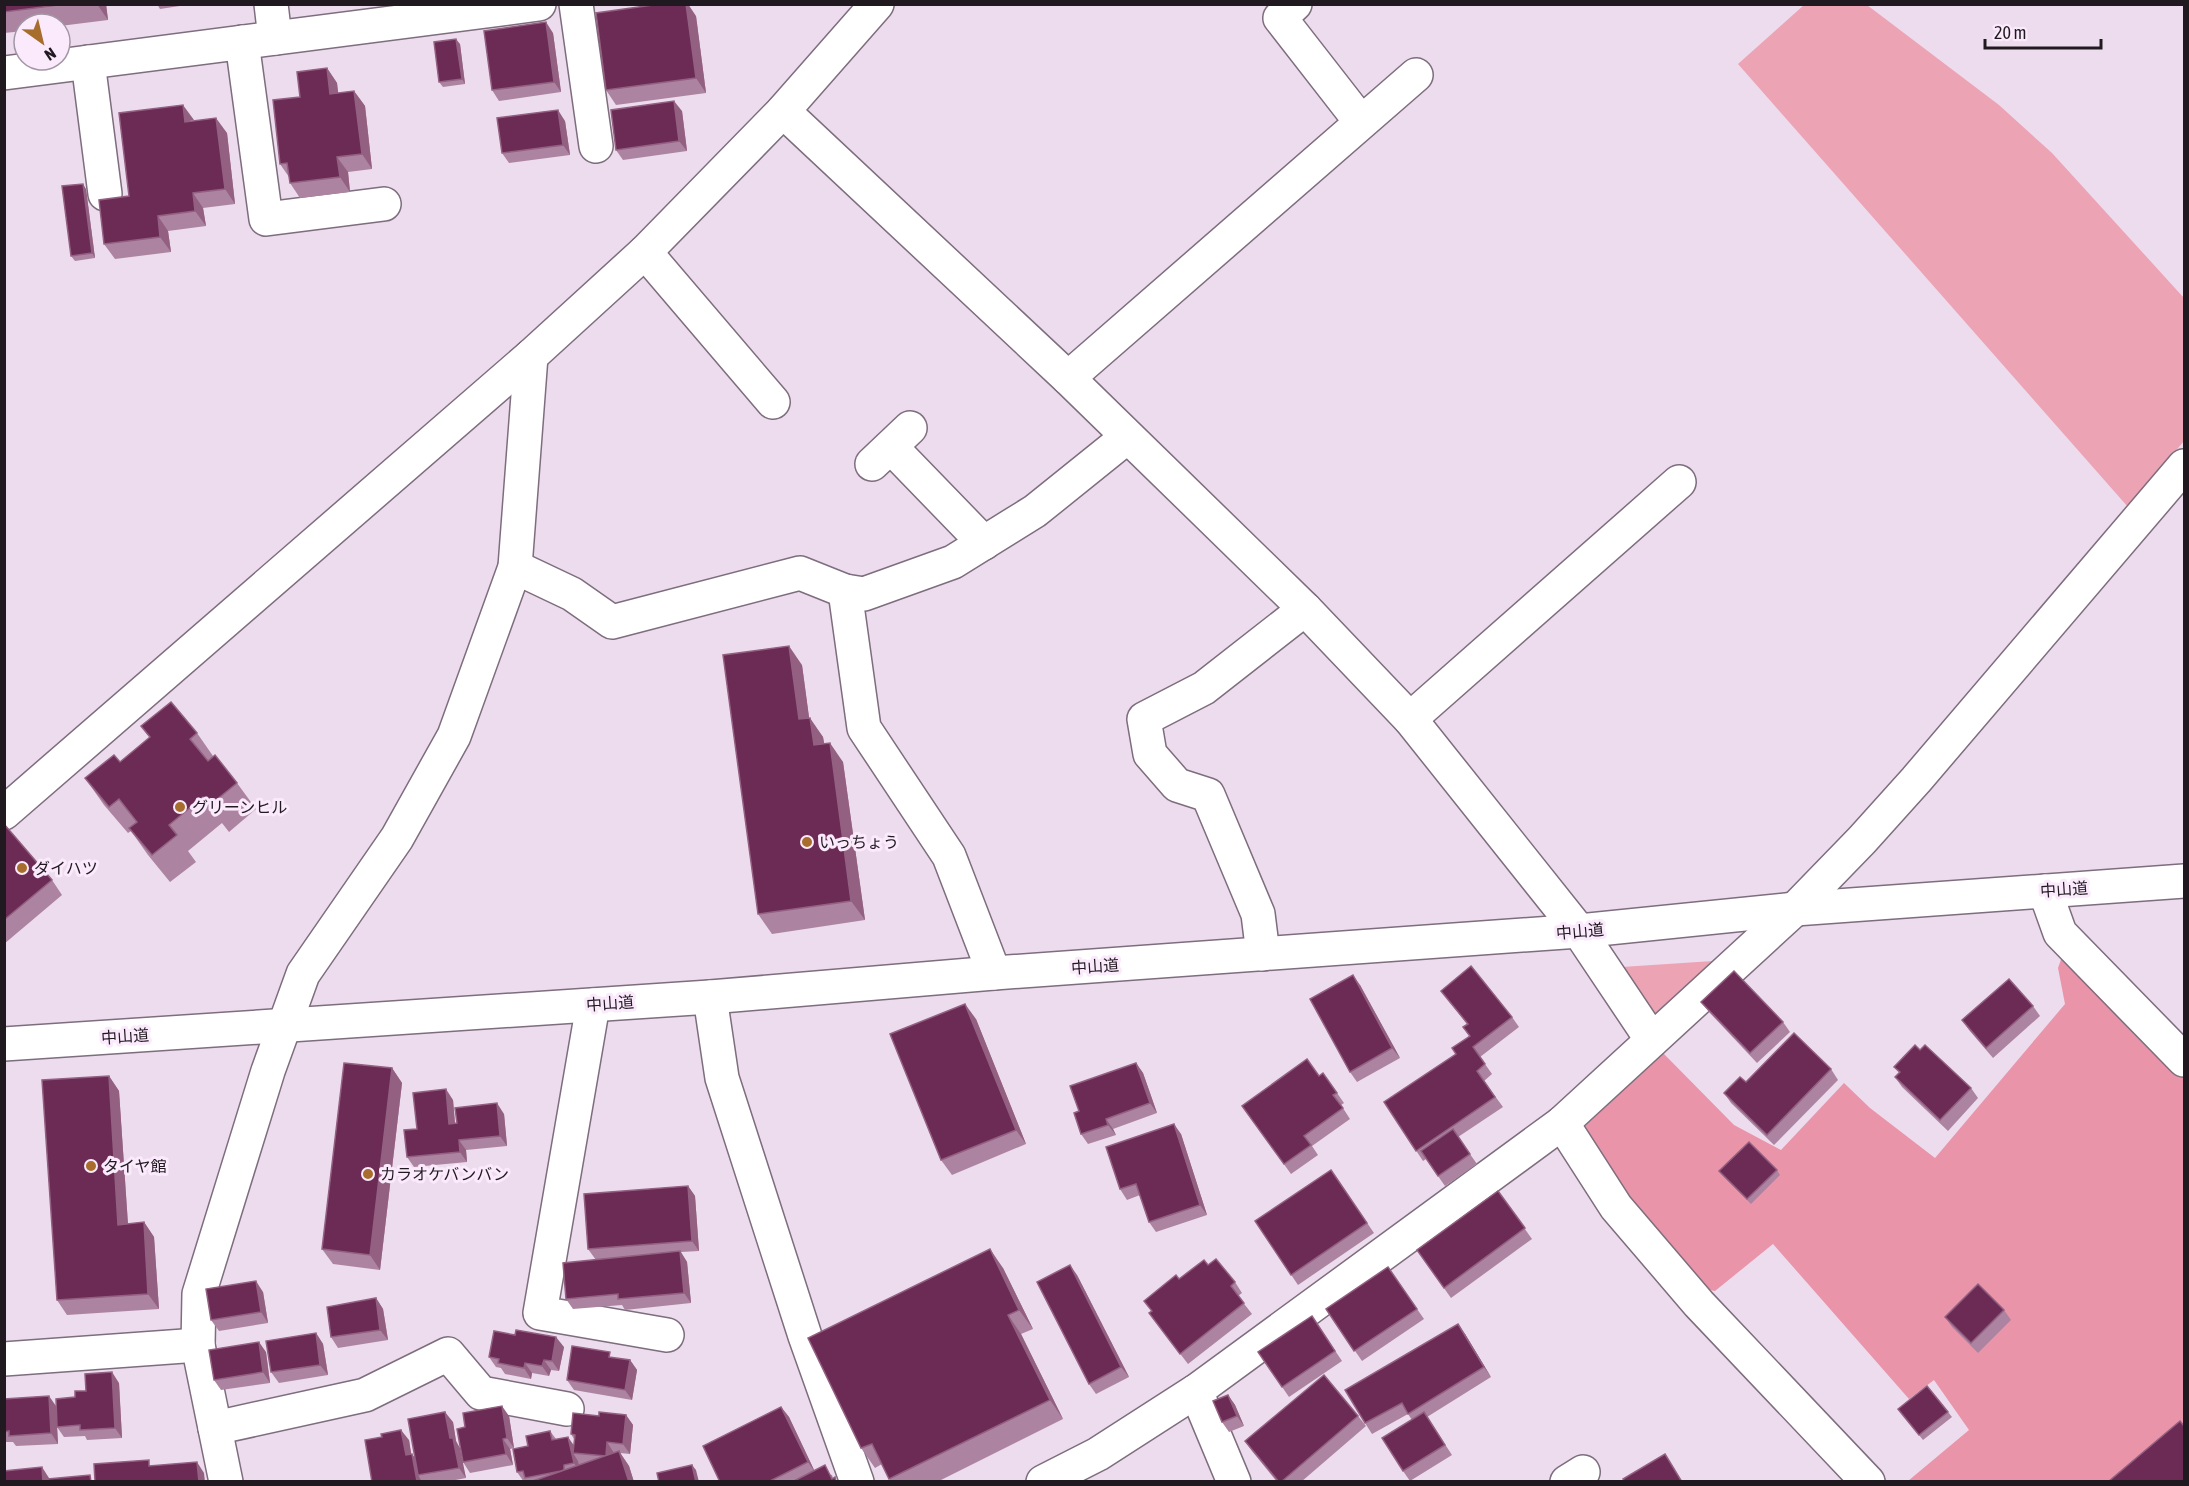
<svg xmlns="http://www.w3.org/2000/svg" width="2189" height="1486" font-family="'Asap Condensed','Noto Sans JP',sans-serif">
<style>
.green{fill:#eca3b3}
.forest{fill:#e994a8}
.lines{fill:none;stroke-linecap:round;stroke-linejoin:round}
.minor-casing{stroke:#7d6d7d;stroke-width:36}
.highway-casing{stroke:#7d6d7d;stroke-width:36}
.minor{stroke:#fff;stroke-width:33}
.highway{stroke:#fff;stroke-width:33}
.wall{fill:#ac84a1}
.shaded-wall{fill:#936082}
.building{fill:#6c2b54;stroke:#936082;stroke-width:1.5}
.poi-dot{fill:#a76d2d;stroke:#fbe9fc;stroke-width:2}
.labels{text-anchor:middle;dominant-baseline:central;stroke-width:6;stroke-linejoin:round;paint-order:stroke}
.poi-label{font-size:16px;fill:#201a20;stroke:#fbe9fc;text-anchor:start}
.street-label{font-size:16px;fill:#201a20;stroke:#fbe9fc}
</style>
<rect width="100%" height="100%" fill="#eddcee"/>
<g class="green">
<path d="M1804 5H1867L1999 105 2052 153 2184 298V441L2128 507 1738 64Z"/>
<path d="M1713 961 1656 1015 1622 967Z"/>
</g>
<path class="forest" d="M2063 954 2184 1074V1440L2132 1481H1908L1969 1430 1934 1380 1909 1399 1773 1244 1715 1291 1699 1288 1607 1176 1583 1136 1585 1126 1663 1053 1734 1125 1781 1150 1844 1083 1870 1108 1935 1158 2065 1004 2058 968Z"/>
<g class="lines">
<g class="minor-casing">
<g id="minor">
<path d="M271 4 275 38"/>
<path d="M576 4 596 146"/>
<path d="M1295 4 1280 18 1361 122"/>
<path d="M242 42 266 219 384 204"/>
<path d="M88 62 105 194"/>
<path d="M4 73 539 4"/>
<path d="M783 111 1068 378 1305 609 1410 719 1579 931 1652 1040"/>
<path d="M645 252 773 402"/>
<path d="M1068 378 1416 75"/>
<path d="M891 447 984 543"/>
<path d="M872 464 910 428"/>
<path d="M515 567 572 594 612 622 800 573 845 591 864 594 953 562 1035 511 1127 437"/>
<path d="M845 591 864 728 949 856 994 973"/>
<path d="M1410 719 1679 482"/>
<path d="M4 813 531 356 645 252 783 111 877 4"/>
<path d="M2045 891 2060 933 2184 1060"/>
<path d="M1263 954 1258 914 1208 795 1177 785 1150 754 1144 719 1204 688 1305 609"/>
<path d="M710 997 722 1078 805 1336 857 1482"/>
<path d="M593 1005 540 1313 667 1335"/>
<path d="M1562 1123 1616 1207 1699 1304 1868 1482"/>
<path d="M4 1359 198 1345"/>
<path d="M1196 1391 1234 1482"/>
<path d="M215 1428 365 1395 448 1354 481 1393 567 1409"/>
<path d="M226 1482 198 1345 199 1294 268 1071 303 974 397 838 454 736 515 567 531 356"/>
<path d="M1043 1482 1098 1454 1196 1391 1562 1123 1795 909 1862 840 1916 780 2184 466"/>
<path d="M1567 1482 1583 1472"/>
</g>
</g>
<g class="highway-casing">
<path id="highway" d="M4 1044 710 997 994 973 1579 931 1795 909 2184 881"/>
</g>
<use href="#minor" class="minor"/>
<use href="#highway" class="highway"/>
</g>
<g class="wall">
<path d="M4 4H106L108 20 60 26V24H24V31L4 33Z"/>
<path d="M157 4H193L160 9Z"/>
<path d="M696 16 706 93 616 105 606 90Z"/>
<path d="M553 33 561 92 499 101 492 90Z"/>
<path d="M460 44 465 84 443 87 439 82Z"/>
<path d="M327 68 337 83 338 93 354 91 365 106 372 169 348 172 350 192 300 198 290 183 289 177 280 164 300 97Z"/>
<path d="M682 111 687 151 623 160 616 150Z"/>
<path d="M194 121 227 133 235 204 203 208 206 226 168 231 171 252 115 259 104 244 129 196Z"/>
<path d="M565 121 570 155 509 163 502 153Z"/>
<path d="M86 189 95 258 75 261 71 256Z"/>
<path d="M802 665 809 718 823 737 824 744 843 762 865 920 772 934 758 914Z"/>
<path d="M141 726 197 733 213 756 237 783 256 809 229 832 222 823 188 851 196 862 170 882 148 855 131 831 128 833 104 805 85 778 120 762 150 738Z"/>
<path d="M4 824 52 880 62 895 4 944Z"/>
<path d="M1360 985 1400 1058 1357 1082 1350 1072Z"/>
<path d="M1441 991 1512 1017 1519 1027 1480 1057 1492 1074 1484 1081 1503 1107 1458 1137 1477 1164 1445 1186 1426 1159 1423 1161 1384 1102 1456 1054 1469 1036 1463 1027 1467 1024Z"/>
<path d="M1701 1002 1783 1022 1790 1032 1757 1063 1709 1012Z"/>
<path d="M2033 1006 2040 1016 1993 1058 1969 1030 1962 1020Z"/>
<path d="M976 1019 1026 1144 952 1175 941 1160Z"/>
<path d="M1136 1063 1143 1073 1157 1113 1113 1129 1116 1135 1088 1144 1081 1134 1079 1111Z"/>
<path d="M1894 1067 1971 1088 1978 1098 1948 1131 1902 1087 1895 1077 1899 1073Z"/>
<path d="M392 1068 402 1083 380 1270 333 1264 322 1249Z"/>
<path d="M1831 1069 1838 1080 1774 1145 1731 1103 1724 1093 1746 1082Z"/>
<path d="M1323 1073 1344 1103 1341 1105 1350 1119 1312 1146 1318 1155 1291 1174 1242 1106 1319 1076Z"/>
<path d="M109 1076 119 1091 128 1224 144 1222 154 1237 159 1309 67 1315 57 1300Z"/>
<path d="M453 1100 455 1124 504 1114 507 1146 466 1150 467 1162 414 1167 407 1157 417 1129Z"/>
<path d="M1181 1134 1207 1215 1156 1232 1149 1222 1140 1195 1127 1200 1120 1189Z"/>
<path d="M1331 1170 1374 1233 1298 1285 1255 1221Z"/>
<path d="M1777 1170 1780 1175 1751 1204 1723 1176 1719 1171Z"/>
<path d="M688 1186 695 1196 699 1251 681 1252 687 1262 691 1303 625 1310 622 1305 573 1309 566 1299 596 1260 588 1249Z"/>
<path d="M1498 1191 1532 1239 1451 1298 1417 1250Z"/>
<path d="M1208 1265 1235 1282 1242 1293 1238 1296 1252 1314 1188 1364 1149 1313 1179 1279Z"/>
<path d="M1388 1267 1424 1319 1362 1361 1326 1309Z"/>
<path d="M1003 1268 1033 1329 1021 1334 1063 1419 937 1482H891L882 1464 875 1468 861 1448Z"/>
<path d="M1077 1275 1129 1377 1096 1394 1089 1384Z"/>
<path d="M263 1292 268 1323 219 1331 211 1320Z"/>
<path d="M376 1298 383 1309 388 1340 338 1348 331 1337Z"/>
<path d="M2004 1310 2011 1320 1978 1353 1952 1327 1945 1317Z"/>
<path d="M1312 1316 1342 1361 1289 1397 1258 1352Z"/>
<path d="M316 1333 323 1344 328 1375 279 1383 271 1372Z"/>
<path d="M1465 1334 1491 1377 1427 1417 1452 1455 1410 1481 1403 1471 1412 1420 1408 1414 1372 1434 1365 1423Z"/>
<path d="M564 1347 559 1371 551 1370 549 1376 532 1373 531 1379 505 1374 501 1368 496 1367 489 1357Z"/>
<path d="M266 1352 270 1383 221 1390 214 1380Z"/>
<path d="M614 1358 630 1360 637 1370 632 1400 574 1390 567 1380Z"/>
<path d="M119 1383 122 1438 87 1440 85 1436 64 1437 57 1427 58 1444 16 1446 13 1442H4V1399L56 1406 86 1391Z"/>
<path d="M1228 1395 1235 1405 1244 1426 1229 1432 1222 1422Z"/>
<path d="M781 1407 789 1417 814 1470 832 1475 833 1478 838 1482H720Z"/>
<path d="M1948 1412 1952 1417 1923 1440 1902 1414Z"/>
<path d="M626 1415 633 1425 630 1454 620 1453 629 1466 634 1482H524L517 1472 528 1446 550 1431 556 1439 574 1445V1439L571 1434 599 1416Z"/>
<path d="M509 1416 514 1448 510 1449 513 1465 470 1473 463 1462Z"/>
<path d="M1358 1416 1366 1426 1301 1482H1277L1252 1451 1245 1441Z"/>
<path d="M453 1422 456 1441 466 1478 445 1482H372L409 1440 411 1454 415 1458Z"/>
</g>
<g class="shaded-wall">
<path d="M97 4H106L108 20Z"/>
<path d="M686 4H688L696 16 706 93 696 78Z"/>
<path d="M546 22 553 33 561 92 554 82Z"/>
<path d="M456 39 460 44 465 84 462 79Z"/>
<path d="M327 68 337 83 340 109 330 94Z"/>
<path d="M354 91 365 106 372 169 362 154Z"/>
<path d="M674 101 682 111 687 151 679 141Z"/>
<path d="M183 105 194 120 185 122Z"/>
<path d="M558 110 565 121 570 155 563 145Z"/>
<path d="M216 118 227 133 235 204 225 189Z"/>
<path d="M337 157 348 172 350 192 340 177Z"/>
<path d="M83 184 86 189 95 258 92 253Z"/>
<path d="M193 193 203 208 206 226 195 211Z"/>
<path d="M158 216 168 231 171 252 160 237Z"/>
<path d="M789 646 802 665 812 739 799 719Z"/>
<path d="M810 718 823 737 828 764 814 745Z"/>
<path d="M830 743 843 762 865 920 851 901Z"/>
<path d="M1353 975 1360 985 1400 1058 1392 1048Z"/>
<path d="M965 1004 976 1019 1026 1144 1016 1130Z"/>
<path d="M1136 1063 1143 1073 1157 1113 1150 1103Z"/>
<path d="M392 1068 402 1083 380 1270 370 1255Z"/>
<path d="M109 1076 119 1091 129 1240 118 1225Z"/>
<path d="M446 1089 453 1100 456 1135 449 1124Z"/>
<path d="M497 1103 504 1114 507 1146 500 1136Z"/>
<path d="M1106 1119 1113 1129 1116 1135 1108 1125Z"/>
<path d="M1174 1124 1181 1134 1207 1215 1200 1205Z"/>
<path d="M459 1140 466 1150 467 1162 460 1152Z"/>
<path d="M688 1186 695 1196 699 1251 692 1241Z"/>
<path d="M144 1222 154 1237 159 1309 148 1294Z"/>
<path d="M990 1249 1003 1268 1033 1329 1019 1310Z"/>
<path d="M680 1251 687 1262 691 1303 684 1293Z"/>
<path d="M1070 1265 1077 1275 1129 1377 1121 1367Z"/>
<path d="M256 1281 263 1292 268 1323 261 1312Z"/>
<path d="M376 1298 383 1309 388 1340 380 1330Z"/>
<path d="M1008 1315 1021 1334 1063 1419 1050 1400Z"/>
<path d="M1458 1324 1465 1334 1491 1377 1484 1367Z"/>
<path d="M316 1333 323 1344 328 1375 320 1365Z"/>
<path d="M556 1337 564 1347 559 1371 552 1361Z"/>
<path d="M259 1342 266 1352 270 1383 263 1372Z"/>
<path d="M544 1360 551 1370 549 1376 542 1366Z"/>
<path d="M630 1360 637 1370 632 1400 625 1390Z"/>
<path d="M525 1363 532 1373 531 1379 524 1368Z"/>
<path d="M112 1372 119 1383 122 1438 115 1428Z"/>
<path d="M1228 1395 1235 1405 1244 1426 1237 1416Z"/>
<path d="M49 1396 56 1406 58 1444 51 1433Z"/>
<path d="M502 1406 509 1416 514 1448 507 1438Z"/>
<path d="M781 1407 789 1417 815 1472 808 1462Z"/>
<path d="M445 1412 453 1422 456 1441 460 1448 466 1478 459 1468 450 1438Z"/>
<path d="M626 1415 633 1425 630 1454 623 1444Z"/>
<path d="M401 1430 409 1440 413 1465 406 1455Z"/>
<path d="M568 1437 575 1447 573 1453 578 1461 581 1474 574 1463Z"/>
<path d="M503 1439 510 1449 513 1465 506 1454Z"/>
<path d="M607 1442 614 1453 606 1456Z"/>
<path d="M619 1451 629 1466 634 1482H629Z"/>
<path d="M412 1454 419 1464 418 1475 422 1482H417V1481Z"/>
<path d="M197 1462 204 1473 205 1482H199Z"/>
<path d="M692 1465 696 1470 699 1482H696Z"/>
<path d="M42 1467 49 1478V1482H43Z"/>
</g>
<g class="building">
<path d="M4 4H66L4 12Z"/>
<path d="M660 4H686L696 78 606 90 596 13Z"/>
<path d="M546 22 554 82 492 90 484 31Z"/>
<path d="M456 39 462 79 439 82 434 42Z"/>
<path d="M327 68 330 94 354 91 362 154 337 157 340 177 290 183 287 163 280 164 273 100 300 97 297 72Z"/>
<path d="M674 101 679 141 616 150 611 110Z"/>
<path d="M183 105 185 122 216 118 225 189 193 193 195 211 158 216 160 237 104 244 99 200 129 196 119 113Z"/>
<path d="M558 110 563 145 502 153 497 118Z"/>
<path d="M83 184 92 253 71 256 62 186Z"/>
<path d="M789 646 799 719 810 718 814 745 830 743 851 901 758 914 723 655Z"/>
<path d="M171 702 197 733 190 739 208 761 215 755 237 783 210 805 203 797 169 825 177 835 152 855 129 828 137 822 119 799 109 807 85 778 114 755 120 762 150 737 141 726Z"/>
<path d="M4 824 52 880 4 920Z"/>
<path d="M1471 966 1512 1017 1473 1047 1485 1064 1477 1071 1495 1097 1416 1151 1384 1102 1456 1054 1452 1048 1470 1036 1463 1027 1468 1024 1441 991Z"/>
<path d="M1734 971 1783 1022 1750 1053 1701 1002Z"/>
<path d="M1353 975 1392 1048 1350 1072 1310 999Z"/>
<path d="M2009 979 2033 1006 1986 1048 1962 1020Z"/>
<path d="M965 1004 1016 1130 941 1160 890 1034Z"/>
<path d="M1794 1033 1831 1069 1767 1135 1724 1093 1740 1077 1746 1082Z"/>
<path d="M1915 1045 1920 1050 1925 1045 1971 1088 1940 1120 1895 1077 1900 1072 1894 1067Z"/>
<path d="M1307 1059 1319 1076 1323 1073 1337 1093 1333 1095 1343 1108 1304 1136 1311 1145 1284 1164 1242 1106Z"/>
<path d="M344 1063 392 1068 370 1255 322 1249Z"/>
<path d="M1136 1063 1150 1103 1106 1119 1108 1125 1081 1134 1074 1113 1079 1111 1070 1086Z"/>
<path d="M109 1076 118 1225 144 1222 148 1294 57 1300 42 1080Z"/>
<path d="M446 1089 449 1124 457 1123 455 1108 497 1103 500 1136 459 1140 460 1152 407 1157 404 1130 417 1129 413 1093Z"/>
<path d="M1174 1124 1200 1205 1149 1222 1136 1184 1120 1189 1106 1147Z"/>
<path d="M1453 1129 1470 1154 1438 1176 1421 1151Z"/>
<path d="M1749 1142 1777 1170 1747 1199 1719 1171Z"/>
<path d="M1331 1170 1367 1223 1291 1275 1255 1221Z"/>
<path d="M688 1186 692 1241 588 1249 584 1194Z"/>
<path d="M1498 1191 1525 1228 1444 1288 1417 1250Z"/>
<path d="M990 1249 1019 1310 1008 1315 1050 1400 889 1479 872 1444 861 1448 808 1338Z"/>
<path d="M680 1251 684 1293 618 1299V1294L566 1299 563 1263Z"/>
<path d="M1216 1259 1235 1282 1231 1286 1244 1303 1180 1354 1149 1313 1152 1311 1144 1301 1176 1275 1179 1279 1204 1260 1208 1265Z"/>
<path d="M1070 1265 1121 1367 1089 1384 1037 1282Z"/>
<path d="M1388 1267 1417 1309 1354 1351 1326 1309Z"/>
<path d="M256 1281 261 1312 211 1320 206 1289Z"/>
<path d="M1978 1284 2004 1310 1971 1343 1945 1317Z"/>
<path d="M376 1298 380 1330 331 1337 327 1307Z"/>
<path d="M1312 1316 1335 1351 1282 1387 1258 1352Z"/>
<path d="M1458 1324 1484 1367 1408 1414 1402 1403 1365 1423 1345 1390Z"/>
<path d="M516 1330 556 1337 552 1361 544 1360 542 1366 525 1363 524 1368 498 1363 499 1359 489 1357 494 1331 515 1335Z"/>
<path d="M316 1333 320 1365 271 1372 266 1341Z"/>
<path d="M259 1342 263 1372 214 1380 209 1350Z"/>
<path d="M572 1346 610 1352 609 1357 630 1360 625 1390 567 1380Z"/>
<path d="M112 1372 115 1428 80 1430V1425L57 1427 56 1399 75 1397V1391H86L85 1374Z"/>
<path d="M1324 1375 1358 1416 1281 1482H1279L1245 1441Z"/>
<path d="M1927 1386 1948 1412 1919 1435 1898 1409Z"/>
<path d="M1228 1395 1237 1416 1222 1422 1213 1401Z"/>
<path d="M49 1396 51 1433 9 1436V1431L4 1432V1399Z"/>
<path d="M502 1406 507 1438 503 1439 506 1454 463 1462 457 1429 465 1427 463 1413Z"/>
<path d="M781 1407 808 1462 768 1482H720L703 1446Z"/>
<path d="M445 1412 450 1438H453L459 1468 418 1475 408 1419Z"/>
<path d="M599 1412 626 1415 623 1444 607 1442 606 1456 573 1453 575 1435 571 1434 573 1413 599 1416Z"/>
<path d="M1424 1412 1445 1445 1403 1471 1382 1438Z"/>
<path d="M2180 1421 2184 1426V1482H2108Z"/>
<path d="M401 1430 406 1455 412 1454 417 1481 412 1482H372L365 1440 382 1437 381 1434Z"/>
<path d="M550 1431 552 1440 568 1437 574 1463 564 1465V1470L561 1471 525 1478 523 1471 517 1472 513 1449 528 1446 526 1436Z"/>
<path d="M619 1451 629 1482H530Z"/>
<path d="M1665 1454 1682 1482H1625L1623 1479Z"/>
<path d="M149 1460V1466L197 1462 199 1482 95 1481 94 1464Z"/>
<path d="M692 1465 696 1482H659L657 1473Z"/>
<path d="M825 1465 832 1479 835 1477 836 1482H792Z"/>
<path d="M42 1467 43 1482H4V1471Z"/>
<path d="M90 1475 91 1482H48V1479Z"/>
</g>
<g class="poi-dot">
<circle cx="180" cy="807" r="6"/>
<circle cx="807" cy="842" r="6"/>
<circle cx="22" cy="868" r="6"/>
<circle cx="91" cy="1166" r="6"/>
<circle cx="368" cy="1174" r="6"/>
</g>
<g class="labels">
<g class="poi-label">
<text x="192" y="807">グリーンヒル</text>
<text x="819" y="842">いっちょう</text>
<text x="34" y="868">ダイハツ</text>
<text x="103" y="1166">タイヤ館</text>
<text x="380" y="1174">カラオケバンバン</text>
</g>
<g class="street-label">
<text transform="translate(2064 889) rotate(-4)">中山道</text>
<text transform="translate(1580 931) rotate(-5)">中山道</text>
<text transform="translate(1095 966) rotate(-4)">中山道</text>
<text transform="translate(610 1003) rotate(-4)">中山道</text>
<text transform="translate(125 1036) rotate(-4)">中山道</text>
</g>
</g>
<rect width="2189" height="1486" fill="none" stroke="#201a20" stroke-width="12"/>
<g transform="translate(42 42) rotate(146)"><circle r="28" fill="#fbe9fc" stroke="#a396a4" stroke-width="1.5"/>
<path d="M0-4.5L10 22L0 15L-10 22Z" fill="#a76d2d"/>
<text y="-9" font-size="16" font-weight="bold" text-anchor="middle" fill="#201a20">N</text>
</g>
<path d="M1985 39v9h116v-9" fill="none" stroke="#201a20" stroke-width="3"/>
<text x="1994" y="39" font-size="18" fill="#201a20" stroke="#fbe9fc" stroke-width="4.5" paint-order="stroke">20 m</text>
</svg>
